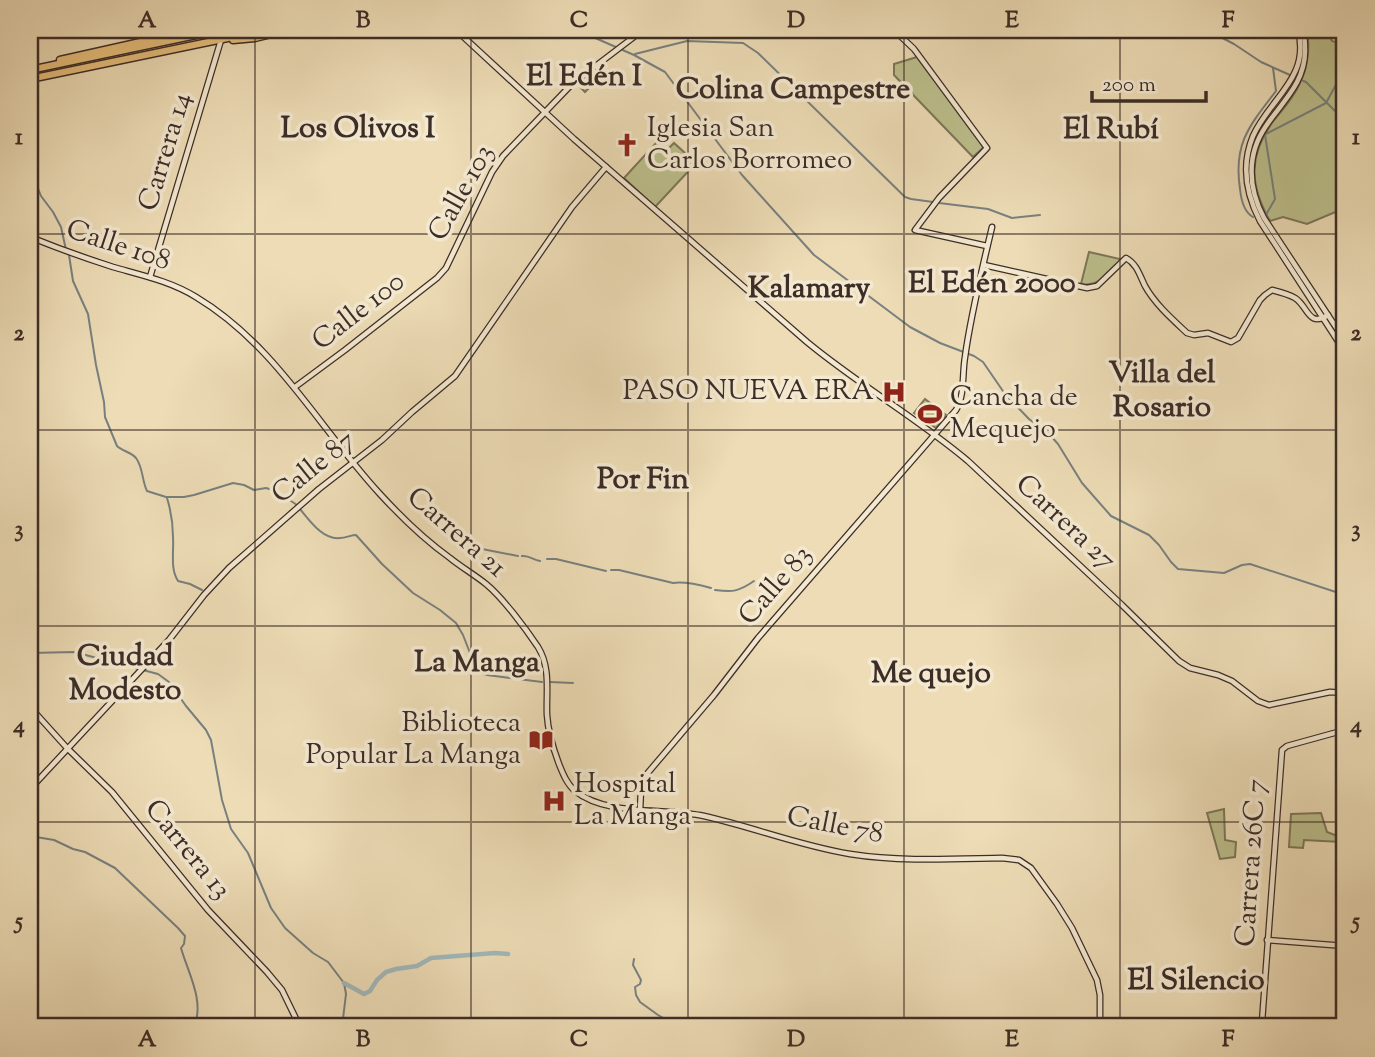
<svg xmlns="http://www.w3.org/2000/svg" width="1375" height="1057" font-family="'Sorts Mill Goudy',serif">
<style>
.green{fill:#bcbf8c;stroke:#7c765a;stroke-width:2}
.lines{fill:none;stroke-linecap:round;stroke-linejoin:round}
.stream{stroke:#78807f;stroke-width:2}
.canal{stroke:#a0b8ba;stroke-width:4.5}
.secondary-casing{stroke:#3c2d27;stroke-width:7}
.highway-casing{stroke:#3c2d27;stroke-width:9}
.secondary{stroke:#f3e8d0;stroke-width:4.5}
.highway{stroke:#e6be7b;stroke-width:6}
.grid{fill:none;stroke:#3c2d27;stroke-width:2;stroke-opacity:0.55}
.labels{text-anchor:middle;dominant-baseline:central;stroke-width:7;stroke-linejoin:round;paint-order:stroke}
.poi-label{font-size:28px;fill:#3c2d27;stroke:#f3e8d0;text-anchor:start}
.street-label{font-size:28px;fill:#3c2d27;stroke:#f3e8d0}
.neighbourhood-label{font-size:30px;font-weight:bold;fill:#3c2d27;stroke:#f3e8d0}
.neatline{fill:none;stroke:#3c2d27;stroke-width:2.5}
.grid-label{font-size:23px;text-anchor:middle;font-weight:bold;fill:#3c2d27}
</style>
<rect width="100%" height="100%" fill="#eddcb6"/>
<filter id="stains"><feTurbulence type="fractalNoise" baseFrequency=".00286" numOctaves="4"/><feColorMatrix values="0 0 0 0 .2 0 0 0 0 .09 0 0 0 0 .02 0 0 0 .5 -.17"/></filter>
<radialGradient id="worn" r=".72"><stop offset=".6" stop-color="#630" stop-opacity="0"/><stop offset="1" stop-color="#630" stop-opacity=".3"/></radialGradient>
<g class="green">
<path d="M1307 30H1326L1332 41 1345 45V208L1307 224 1283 217 1270 221C1249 184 1248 154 1275 119 1284 108 1294 97 1300 83 1308 67 1310 47 1307 30Z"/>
<path d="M917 57 984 147 973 157 894 75V64Z"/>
<path d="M591 72 598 79 585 92 578 85Z"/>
<path d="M657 142 666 151 674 143 696 163 655 207 624 178Z"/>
<path d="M1089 252 1120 259 1121 261C1108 273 1100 287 1081 284Z"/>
<path d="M925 399 946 415 936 428 914 413Z"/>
<path d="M1224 809 1225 840 1236 842 1235 857 1220 859 1207 813Z"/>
<path d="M1321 813 1327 832 1340 837 1341 842 1304 840 1303 848 1289 847 1291 814Z"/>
</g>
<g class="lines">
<g class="stream">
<path d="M577 30 634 55 665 72 742 175 814 255 910 327 940 343 974 356 983 362 1005 394 1029 419 1050 435 1058 444 1082 483 1111 516 1149 535 1159 545 1171 562 1178 569 1224 573 1242 565 1250 564 1345 595"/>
<path d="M1207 30 1234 44 1261 62 1290 75"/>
<path d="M635 54 687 41 743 43 758 53 905 197 911 199 933 202"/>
<path d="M1301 80 1306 82 1345 121"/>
<path d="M1264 135 1326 103 1345 68"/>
<path d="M1265 135 1275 199 1266 215"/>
<path d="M30 177 35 181 41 196 53 212 61 227 66 250"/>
<path d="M939 203 988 209 1012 218 1040 215"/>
<path d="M1253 217C1244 212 1241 199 1240 189 1233 143 1250 125 1276 91L1273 68"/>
<path d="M69 255 73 281 88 314 96 365 104 402 105 417 117 446C122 451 131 452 136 458 143 467 142 481 147 491L166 497H184L194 495 233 483 244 485 254 490 266 488 276 491 297 505"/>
<path d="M846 295 850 289V284"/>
<path d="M167 498C171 511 173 524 173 537 174 552 170 569 178 581L190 584 202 590"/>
<path d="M300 509C310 521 323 540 340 538 346 538 351 535 356 535L382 564 413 593 440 610 456 623 463 635 477 671 487 675 542 682"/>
<path d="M477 548 518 556"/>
<path d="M522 556C529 555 533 560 540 561"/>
<path d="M547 559H556L606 571"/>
<path d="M611 570H619L673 583C685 581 700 585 711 588"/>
<path d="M715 590C733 592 738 592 754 581"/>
<path d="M30 653 74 652 158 674 169 682 186 706 206 730 211 740 222 800 231 829 248 853 271 908 285 928 313 953 328 962 344 983 346 994 342 1027"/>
<path d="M550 682 573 683"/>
<path d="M30 836 54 840 73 849 85 852 115 868 178 928 185 936 184 944 181 948C188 973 205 1001 194 1027"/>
<path d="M634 959 633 965 641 980 640 984 635 987 636 995 640 1002 658 1015 679 1027"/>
<path d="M30 1014 40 1027"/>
</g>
<path class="canal" d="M344 983 364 994 370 991 377 980 386 972 396 969 417 966 431 958 495 953 508 954"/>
<g class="secondary-casing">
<g id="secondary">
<path d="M456 30 574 139 807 342C859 385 917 418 968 461L1122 605 1179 661 1190 668 1218 675 1232 681 1258 701 1269 705 1330 692 1345 693"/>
<path d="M894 30 914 49 987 148 939 198 915 230 987 246"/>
<path d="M1298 30C1311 78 1269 99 1253 136 1241 165 1246 194 1260 221L1345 352"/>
<path d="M1303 30C1305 37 1305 44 1305 51 1305 83 1282 102 1266 126 1246 155 1248 188 1264 218L1345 341"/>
<path d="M30 237C57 248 85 258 113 267 141 275 170 281 196 297 276 345 319 428 380 494 401 517 425 540 450 558 461 567 475 575 486 584 503 598 526 629 538 647 551 668 546 692 547 715 548 732 553 748 559 764 563 774 567 784 575 791 608 817 665 807 704 816 753 827 800 846 850 854 900 862 952 859 1002 858L1019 860 1031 868 1057 904 1072 928 1097 980 1100 995V1027"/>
<path d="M984 265 1087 288 1097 286 1126 258C1137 264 1140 276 1145 286 1155 304 1172 319 1187 333L1194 335 1208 333 1231 342 1238 338 1260 300 1265 295 1272 290C1280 292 1288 294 1295 298 1308 306 1308 328 1328 315"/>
<path d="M150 277 224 30"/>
<path d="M295 387 345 350 437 278 446 268 492 172 503 156 572 84 643 30"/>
<path d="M30 707 67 748 112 792 208 910 267 972 282 990 300 1027"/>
<path d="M30 789 169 640 204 595 229 568 319 489 382 440 412 412 455 376 572 207 606 167"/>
<path d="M640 811 641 789 646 775 714 695 758 638 956 410C965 395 962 375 965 357 971 313 982 270 992 227"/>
<path d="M1267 940 1345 946"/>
<path d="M1271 1027 1262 1022 1282 750 1287 746 1345 730"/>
</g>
</g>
<g class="highway-casing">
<g id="highway">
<path d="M233 40 255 38 288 30"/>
<path d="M60 60 194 30"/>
<path d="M30 70 220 30"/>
<path d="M30 79 266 30"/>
</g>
</g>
<use href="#secondary" class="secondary"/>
<use href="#highway" class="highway"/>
</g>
<path class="grid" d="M255 30V1027M471 30V1027M688 30V1027M904 30V1027M1120 30V1027M30 234H1345M30 430H1345M30 626H1345M30 822H1345"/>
<defs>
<g id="church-bare" transform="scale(1.89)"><path d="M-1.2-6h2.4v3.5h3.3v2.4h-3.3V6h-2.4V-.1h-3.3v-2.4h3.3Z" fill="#8f2418" stroke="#f3e8d0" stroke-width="2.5" paint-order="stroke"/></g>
<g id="hospital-bare" transform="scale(1.89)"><path d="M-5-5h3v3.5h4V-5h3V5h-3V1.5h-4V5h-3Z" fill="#8f2418" stroke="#f3e8d0" stroke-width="2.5" paint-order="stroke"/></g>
<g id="stadium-bare" transform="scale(1.89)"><path d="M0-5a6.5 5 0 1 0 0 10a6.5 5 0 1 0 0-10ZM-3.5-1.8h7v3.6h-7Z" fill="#8f2418" stroke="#f3e8d0" stroke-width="2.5" paint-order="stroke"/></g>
<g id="library-bare" transform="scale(1.89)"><path d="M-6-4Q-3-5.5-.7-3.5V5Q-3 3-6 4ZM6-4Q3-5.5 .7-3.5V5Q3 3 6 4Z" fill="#8f2418" stroke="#f3e8d0" stroke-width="2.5" paint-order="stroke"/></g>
</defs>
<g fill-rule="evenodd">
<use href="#church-bare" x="627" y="145"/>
<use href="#hospital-bare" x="894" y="392"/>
<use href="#stadium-bare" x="930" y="414"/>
<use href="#library-bare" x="541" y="740"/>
<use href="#hospital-bare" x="554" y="801"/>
</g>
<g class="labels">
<g class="poi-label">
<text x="647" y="129">Iglesia San<tspan x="647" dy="32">Carlos Borromeo</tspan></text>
<text x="874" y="392" text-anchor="end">PASO NUEVA ERA</text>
<text x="950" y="398">Cancha de<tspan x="950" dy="32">Mequejo</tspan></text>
<text x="521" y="724" text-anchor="end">Biblioteca<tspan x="521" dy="32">Popular La Manga</tspan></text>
<text x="574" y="785">Hospital<tspan x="574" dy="32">La Manga</tspan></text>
</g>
<g class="street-label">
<text transform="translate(166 152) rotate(-73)">Carrera 14</text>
<text transform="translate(462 193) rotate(-61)">Calle 103</text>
<text transform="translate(118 246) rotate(18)">Calle 108</text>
<text transform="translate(359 312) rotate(-38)">Calle 100</text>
<text transform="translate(314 468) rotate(-39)">Calle 87</text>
<text transform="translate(1065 523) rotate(43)">Carrera 27</text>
<text transform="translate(456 533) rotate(41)">Carrera 21</text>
<text transform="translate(776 586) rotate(-49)">Calle 83</text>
<text transform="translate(835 826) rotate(11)">Calle 78</text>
<text transform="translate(187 850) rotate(51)">Carrera 13</text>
<text transform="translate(1252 863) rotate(-86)">Carrera 26C 7</text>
</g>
<g class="neighbourhood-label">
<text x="584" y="77">El Edén I</text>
<text x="793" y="90">Colina Campestre</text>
<text x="358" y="129">Los Olivos I</text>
<text x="1111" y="130">El Rubí</text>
<text x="992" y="284">El Edén 2000</text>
<text x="809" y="289">Kalamary</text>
<text x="1162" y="374">Villa del<tspan x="1162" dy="34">Rosario</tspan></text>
<text x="643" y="480">Por Fin</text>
<text x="125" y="657">Ciudad<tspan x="125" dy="34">Modesto</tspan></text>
<text x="477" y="663">La Manga</text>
<text x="931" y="674">Me quejo</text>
<text x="1196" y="981">El Silencio</text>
</g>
</g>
<rect width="1375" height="1057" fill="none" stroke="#eddcb6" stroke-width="77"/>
<path d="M1092 91v10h114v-10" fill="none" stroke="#3c2d27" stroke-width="3.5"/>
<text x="1102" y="91" font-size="21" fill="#3c2d27" stroke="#f3e8d0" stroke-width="5" paint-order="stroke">200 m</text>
<rect x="38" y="38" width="1298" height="980" class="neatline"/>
<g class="grid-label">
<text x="147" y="27">A</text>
<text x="363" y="27">B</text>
<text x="579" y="27">C</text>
<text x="796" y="27">D</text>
<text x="1012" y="27">E</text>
<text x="1228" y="27">F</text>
<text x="19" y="144">1</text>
<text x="1356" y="144">1</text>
<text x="19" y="340">2</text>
<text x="1356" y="340">2</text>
<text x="19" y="536">3</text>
<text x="1356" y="536">3</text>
<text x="19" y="732">4</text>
<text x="1356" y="732">4</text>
<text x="19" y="928">5</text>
<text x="1356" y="928">5</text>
<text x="147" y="1046">A</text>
<text x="363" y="1046">B</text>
<text x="579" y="1046">C</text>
<text x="796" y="1046">D</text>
<text x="1012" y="1046">E</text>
<text x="1228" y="1046">F</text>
</g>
<rect width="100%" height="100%" filter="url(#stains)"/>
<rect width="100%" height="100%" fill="url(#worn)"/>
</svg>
